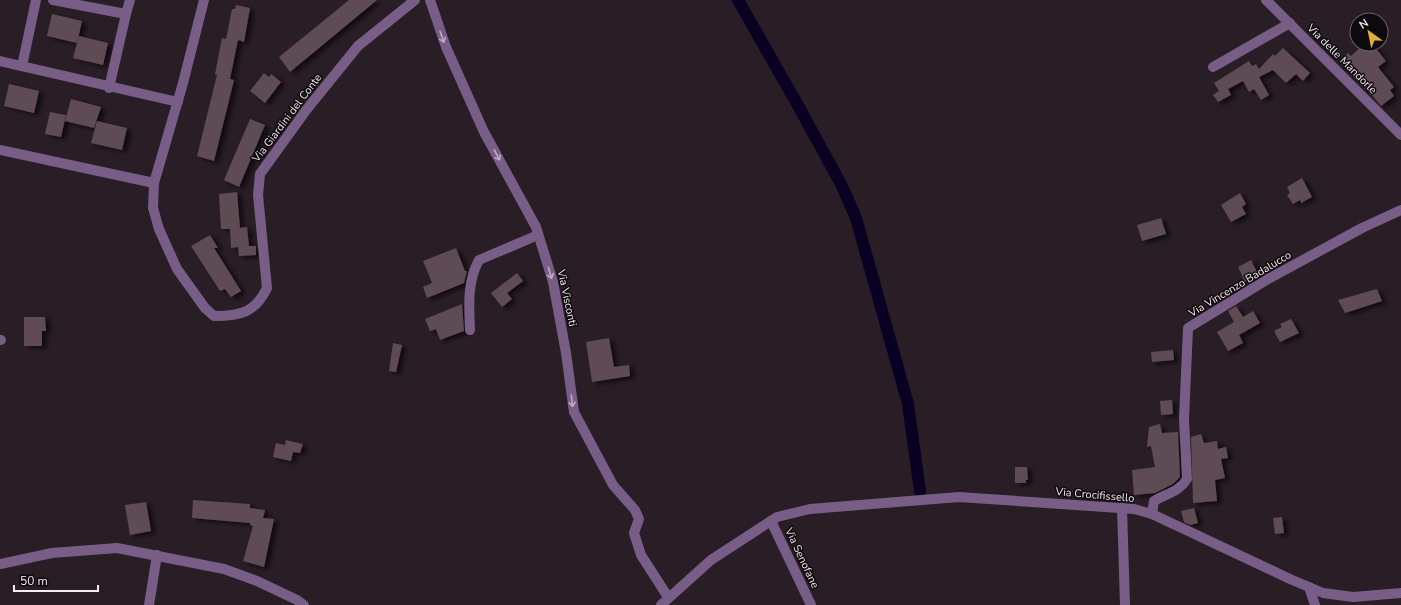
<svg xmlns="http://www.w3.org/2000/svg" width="1401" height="605" font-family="'Nunito Sans',sans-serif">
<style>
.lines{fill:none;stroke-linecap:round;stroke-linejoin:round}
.canal{stroke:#0a0024;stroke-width:12}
.building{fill:#5e4c52;filter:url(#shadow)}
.street{stroke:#785d87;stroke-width:10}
.oneway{stroke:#bdacc2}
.labels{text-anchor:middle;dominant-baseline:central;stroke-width:3;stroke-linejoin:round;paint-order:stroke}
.street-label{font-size:11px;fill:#f5edf3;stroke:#0e090d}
</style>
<defs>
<filter id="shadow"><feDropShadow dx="4.5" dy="2.5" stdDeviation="2" flood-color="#0009"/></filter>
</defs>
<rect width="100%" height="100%" fill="#291d26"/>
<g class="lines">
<path class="canal" d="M738 0 800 109 842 186 856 218 908 404 920 491"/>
</g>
<g class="building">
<path d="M349 0H377L290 72 279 57Z"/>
<path d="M236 5 250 8 244 42 238 40 230 79 234 80 214 161 197 156 215 83 217 75 215 74 222 38 226 39 232 9H235Z"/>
<path d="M52 14 82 21 77 43 47 36Z"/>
<path d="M79 36 108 43 103 65 73 58Z"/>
<path d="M1364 44H1372L1386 61 1378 67 1394 87 1390 90 1394 96 1381 106 1366 88 1365 89 1352 76 1339 61 1348 53 1351 56Z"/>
<path d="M1283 48 1310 73 1303 81 1296 74 1286 83 1273 70 1259 77 1269 95 1261 100 1254 89 1249 92 1243 81 1228 89 1231 95 1218 102 1213 95 1219 91 1214 83 1249 61 1252 66 1256 64 1259 69 1273 54 1275 56Z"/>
<path d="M264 73 269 77 271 74 281 82 265 103 250 91Z"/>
<path d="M9 84 39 91 34 113 4 106Z"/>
<path d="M71 99 101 107 94 128 65 121Z"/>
<path d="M50 112 66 115 61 137 45 134Z"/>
<path d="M250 119 265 125 239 187 224 180Z"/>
<path d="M97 121 127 128 122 150 91 143Z"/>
<path d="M1302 178 1312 197 1301 203 1300 200 1293 204 1287 195 1290 193 1287 187Z"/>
<path d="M237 192 240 228 247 227 249 246H256V255L239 256 238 247 231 248 230 229H221L219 194Z"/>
<path d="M1240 193 1246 204 1242 207 1246 214 1231 222 1221 205Z"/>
<path d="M1161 218 1166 234 1142 241 1137 225Z"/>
<path d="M210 235 218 248H214L241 291 231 297 225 289 220 291 191 246Z"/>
<path d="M456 248 465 271H467L464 283 427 298 423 287 432 283 423 261Z"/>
<path d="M1251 260 1259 276 1245 282 1238 267Z"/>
<path d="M517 273 523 281 507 293 512 299 502 307 491 293Z"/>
<path d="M1377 289 1382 301 1345 313 1338 300Z"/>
<path d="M462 304 464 331 440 340 436 329 430 331 425 319Z"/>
<path d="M1236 306 1243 317 1253 311 1260 323 1239 335 1243 343 1228 351 1217 332 1234 322 1228 311Z"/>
<path d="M24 317H45L46 331H42V346H24Z"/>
<path d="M1291 319 1299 333 1280 342 1274 331 1282 327 1280 324Z"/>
<path d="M609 338 614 367 629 365 630 376 592 382 586 342Z"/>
<path d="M393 343 402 345 396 372 389 371Z"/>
<path d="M1173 350 1174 360 1152 362 1151 352Z"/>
<path d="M1172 400 1173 414 1161 415 1160 401Z"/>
<path d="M1160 424 1162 433 1178 432 1180 477 1173 484 1155 493 1134 495 1132 470 1155 467 1151 446 1147 447 1149 427Z"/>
<path d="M1201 434 1204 443 1217 441 1218 449 1226 447 1228 458 1221 459 1225 478 1215 480 1217 501 1193 503 1191 437Z"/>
<path d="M286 440 303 444 300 453 293 452 291 461 273 457 276 443 285 445Z"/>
<path d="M1015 467H1027L1028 480H1026V483H1015Z"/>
<path d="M193 500 250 504V508L265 510 263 518 274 519 264 567 243 561 253 526 250 525V523L192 518Z"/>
<path d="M146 502 151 531 130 535 125 505Z"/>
<path d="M1194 508 1198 523 1190 525 1184 522 1181 511Z"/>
<path d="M1282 517 1284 533 1275 534 1273 518Z"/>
</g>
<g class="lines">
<g class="street">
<path d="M53 0 126 14 109 88"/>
<path d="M204 0 183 83 154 183 153 208 159 229 177 269 205 308 214 316C240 316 255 313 267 288L258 195 260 174 307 109 358 46 415 0"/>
<path d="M430 0 446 47 484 132 536 227 553 282 566 353 574 412 613 485 635 510 639 519 634 533 641 555 668 597"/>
<path d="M1266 0 1401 135"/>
<path d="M126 14 130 0"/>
<path d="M0 61 178 102"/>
<path d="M22 66 36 0"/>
<path d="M1213 67 1290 23"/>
<path d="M0 150 154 183"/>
<path d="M470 330C469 307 467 281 479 260L538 235"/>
<path d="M0 340H1"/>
<path d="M1122 508 1125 605"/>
<path d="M1152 514 1154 501C1167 493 1179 492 1187 479L1184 419 1188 328 1268 279 1362 228 1401 210"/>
<path d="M771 521 811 605"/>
<path d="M0 564 52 553 117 548 224 569 257 581 297 600 304 605"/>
<path d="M1309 587 1315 605"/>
<path d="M149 605 157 555"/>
<path d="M661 605 711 560 777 517 810 509 959 497 1134 509 1152 514 1290 579 1323 593 1353 597 1401 593"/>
</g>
</g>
<defs><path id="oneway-shaft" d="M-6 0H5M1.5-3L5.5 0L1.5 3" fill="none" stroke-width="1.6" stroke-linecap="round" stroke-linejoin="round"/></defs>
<g class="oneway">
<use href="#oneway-shaft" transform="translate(442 37) rotate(71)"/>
<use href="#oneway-shaft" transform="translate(497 155) rotate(62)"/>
<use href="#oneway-shaft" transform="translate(550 273) rotate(73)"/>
<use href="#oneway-shaft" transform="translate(572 401) rotate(83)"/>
</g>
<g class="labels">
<g class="street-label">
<text transform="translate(1342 59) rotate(45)">Via delle Mandorle</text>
<text transform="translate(287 118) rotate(-53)">Via Giardini del Conte</text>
<text transform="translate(1240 284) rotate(-31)">Via Vincenzo Badalucco</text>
<text transform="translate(567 298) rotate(78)">Via Visconti</text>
<text transform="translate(1095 495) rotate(5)">Via Crocifissello</text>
<text transform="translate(802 558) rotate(65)">Via Senofane</text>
</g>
</g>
<g transform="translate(1369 32) rotate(327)"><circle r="19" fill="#0e090d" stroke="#6a6469"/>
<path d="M0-3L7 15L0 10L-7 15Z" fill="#dfb034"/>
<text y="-6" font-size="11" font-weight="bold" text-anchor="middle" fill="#f5edf3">N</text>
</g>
<path d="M14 585v6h84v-6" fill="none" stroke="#f5edf3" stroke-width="2"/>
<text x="20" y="585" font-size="12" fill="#f5edf3" stroke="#0e090d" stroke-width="3" paint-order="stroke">50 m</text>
</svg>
